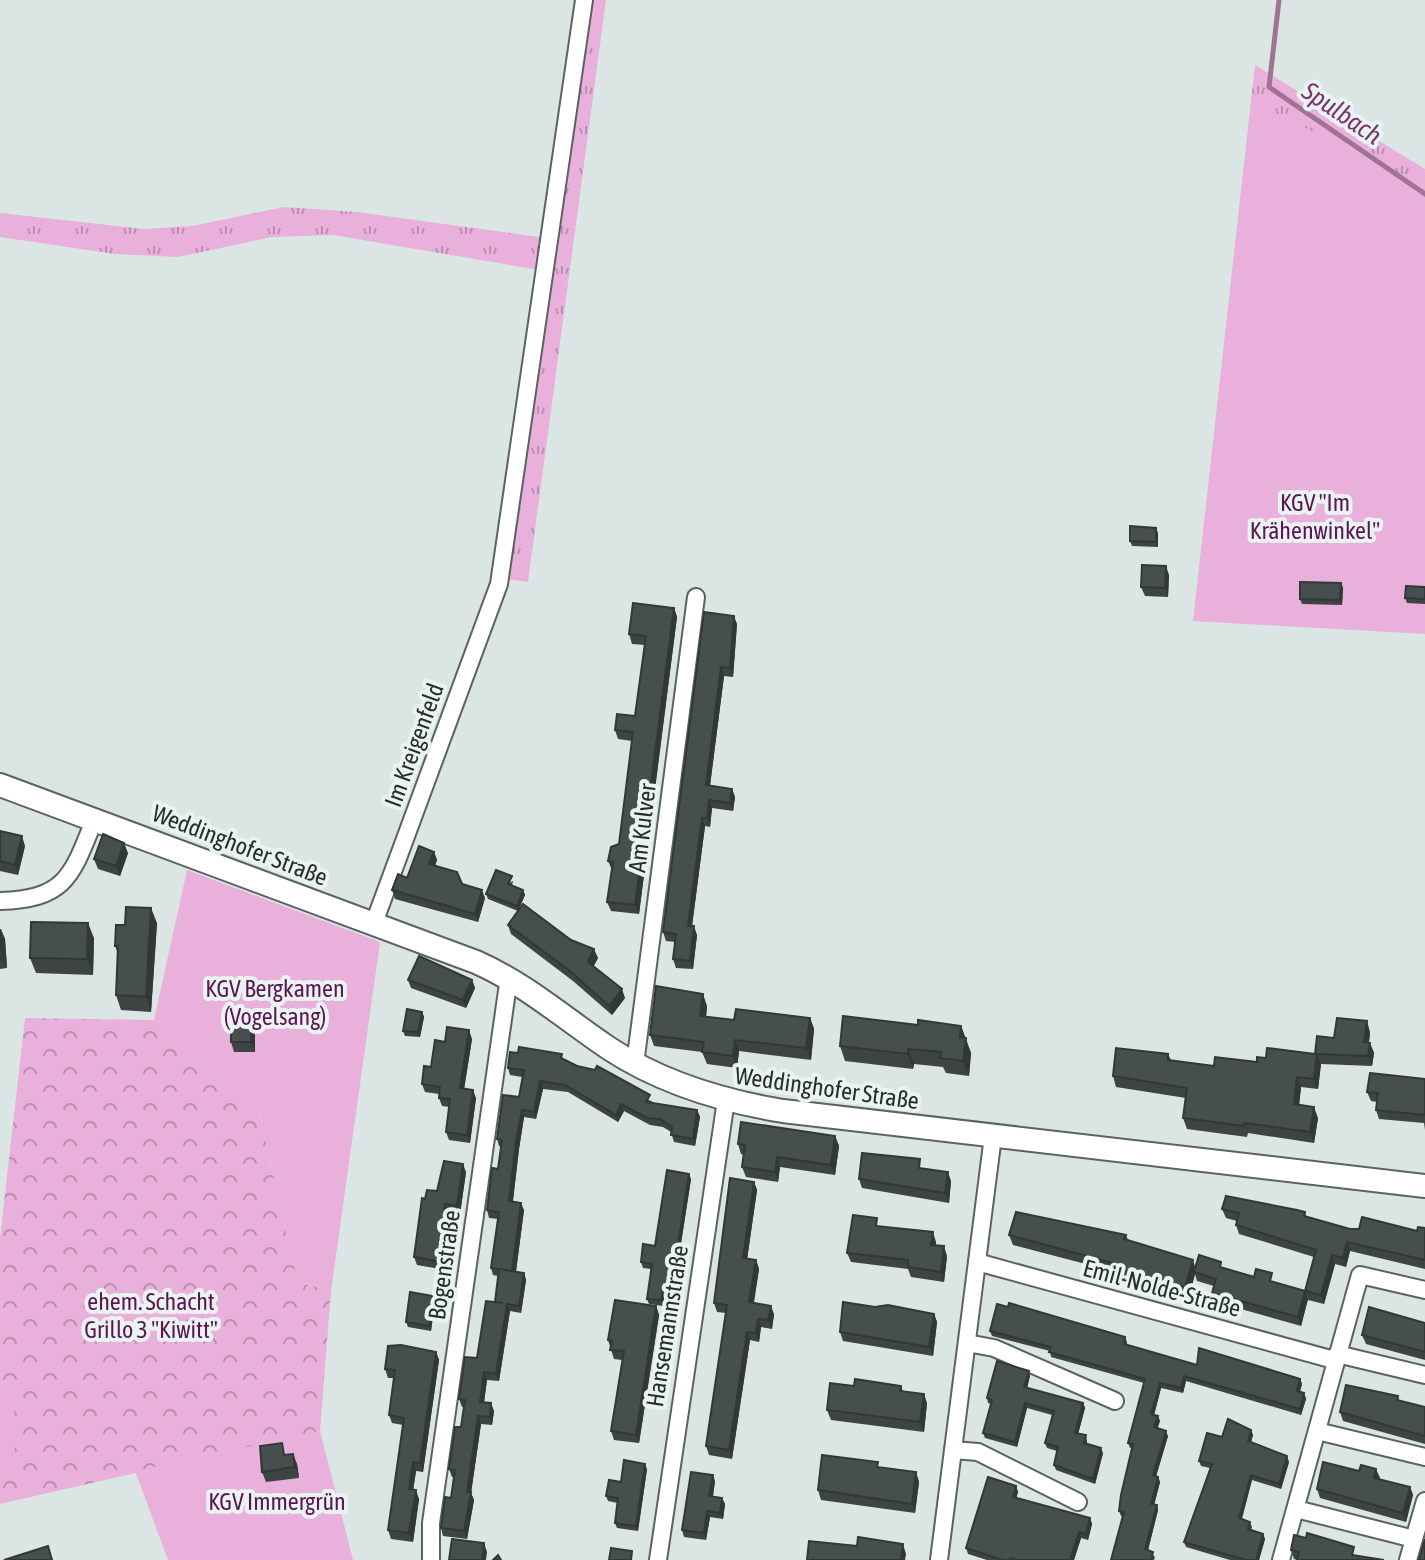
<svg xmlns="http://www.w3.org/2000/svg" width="1425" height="1560" font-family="'Asap Condensed',sans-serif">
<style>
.grass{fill:url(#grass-tufts)}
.forest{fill:url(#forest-crowns)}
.garden{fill:#e8b0db}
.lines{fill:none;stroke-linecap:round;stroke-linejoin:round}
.stream{stroke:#9e7394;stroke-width:5}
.street-casing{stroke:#5a6362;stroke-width:20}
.secondary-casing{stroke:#5a6362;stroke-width:26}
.street{stroke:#fff;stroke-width:16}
.secondary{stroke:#fff;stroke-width:22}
.wall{fill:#3d4443}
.shaded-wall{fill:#323737}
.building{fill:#474f4e;stroke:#323737;stroke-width:2}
.labels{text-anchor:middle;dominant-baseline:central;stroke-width:8;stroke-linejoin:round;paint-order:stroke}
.park-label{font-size:24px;fill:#5e1453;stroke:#e9f3f2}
.street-label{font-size:24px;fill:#292c2c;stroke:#e9f3f2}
.water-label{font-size:26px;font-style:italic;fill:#7e3471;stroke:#e9f3f2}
</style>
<defs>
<pattern id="grass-tufts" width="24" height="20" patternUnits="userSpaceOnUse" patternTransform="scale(2)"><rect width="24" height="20" fill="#e8b0db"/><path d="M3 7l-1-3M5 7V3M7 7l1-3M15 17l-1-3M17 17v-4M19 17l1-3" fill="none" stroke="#bc8fb2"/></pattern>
<pattern id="forest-crowns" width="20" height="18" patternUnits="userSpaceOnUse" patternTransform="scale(2)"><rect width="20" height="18" fill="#e8b0db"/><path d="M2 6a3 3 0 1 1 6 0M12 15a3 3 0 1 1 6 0" fill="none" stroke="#bc8fb2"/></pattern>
</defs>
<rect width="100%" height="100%" fill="#dbe6e4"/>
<g class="grass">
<path d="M589 0H606L528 582 506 579Z"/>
<path d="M1255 65 1425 169V210L1251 101Z"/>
<path d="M284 207 357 212 539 237V270L333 235 272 237 178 257 115 254 0 237V213L144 229 193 226Z"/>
</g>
<path class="forest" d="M25 1018 154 1020 259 1112 298 1282 331 1291 320 1431 0 1504V1238Z"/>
<g class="garden">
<path d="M1251 101 1326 138 1425 210V634L1193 621Z"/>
<path d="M187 870 380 942 331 1291 298 1282 259 1112 154 1020Z"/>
<path d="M0 1403H14L15 1462 0 1463Z"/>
<path d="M320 1431 353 1560H168L135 1471Z"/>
</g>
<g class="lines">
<path class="stream" d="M1279 0 1269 87 1425 194"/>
<g class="street-casing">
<g id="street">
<path d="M0 901C67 899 72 875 95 818"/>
<path d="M374 923 499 584 584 0"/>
<path d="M635 1064 696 597"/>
<path d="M977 1262 1334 1360"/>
<path d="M967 1343 994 1348 1115 1401"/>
<path d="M1337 1354 1425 1375"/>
<path d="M1317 1431 1425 1457"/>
<path d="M953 1450 978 1452 1078 1502"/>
<path d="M1296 1509 1414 1539"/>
<path d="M431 1560V1523L509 977"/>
<path d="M658 1560 726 1100"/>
<path d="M939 1560 993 1136"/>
<path d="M1281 1560 1360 1275 1425 1290"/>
<path d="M1408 1560 1425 1501"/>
</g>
</g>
<g class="secondary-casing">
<path id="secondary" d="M0 785 476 962C526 984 565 1019 610 1049 662 1083 722 1101 783 1111L1425 1186"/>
</g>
<use href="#street" class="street"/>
<use href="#secondary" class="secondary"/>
</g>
<g class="wall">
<path d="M1158 533V547L1132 546 1130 541Z"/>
<path d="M1169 575 1168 597 1145 596 1141 587Z"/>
<path d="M1341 583 1343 588 1342 605 1302 604 1300 599Z"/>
<path d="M1425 587V604L1407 603 1405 598Z"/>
<path d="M674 608 677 617 639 914 611 911 607 902 612 870 608 861 619 844 632 741 618 739 615 730 635 716 645 645 632 644 629 634Z"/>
<path d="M704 612 737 624 733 677 724 676 710 786 732 789 735 797 733 811 712 808 710 827 705 826 692 926 697 935 693 969 676 968 673 959 675 942 666 941 663 932Z"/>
<path d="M0 831 25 846 18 875 0 871Z"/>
<path d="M434 852 437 860 435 866 485 898 478 922 395 899 392 890Z"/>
<path d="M128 853 120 876 98 869 94 859Z"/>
<path d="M513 881 512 886 523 890 525 895 519 909 571 940 598 958 593 967 625 998 612 1015 573 981 511 934 508 925 518 911 488 899 486 894Z"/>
<path d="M157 923 151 1012 121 1010 116 995 118 954 115 946 125 925Z"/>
<path d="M0 929 5 939 7 968 0 969Z"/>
<path d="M94 938 93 975 36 973 30 958Z"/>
<path d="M408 980H472L475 988 466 1008 411 988Z"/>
<path d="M707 1006 706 1017 734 1020 810 1018 814 1029 811 1060 739 1051 737 1068 707 1064 702 1052 654 1046 650 1035Z"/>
<path d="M422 1012 424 1017 420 1037 405 1036 403 1031Z"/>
<path d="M255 1023V1052H234L231 1042Z"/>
<path d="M918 1025 961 1026 971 1053 969 1076 946 1073 943 1067 914 1064 913 1069 845 1061 840 1046Z"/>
<path d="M1370 1032 1369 1042 1374 1053 1372 1066 1321 1064 1318 1089 1301 1087 1299 1105 1318 1118 1314 1143 1248 1133 1247 1137 1187 1129 1183 1118 1186 1098 1116 1087 1113 1076 1168 1054 1171 1060 1214 1066 1257 1062 1266 1058 1315 1054 1334 1038Z"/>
<path d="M472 1039 464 1089 476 1098 470 1143 449 1140 446 1132 449 1107 442 1106 439 1098V1094L425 1092 422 1084 445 1042Z"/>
<path d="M564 1059 653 1102 652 1103 697 1110 700 1117 695 1146 674 1142 671 1132 663 1127 650 1125 624 1111 618 1122 568 1092 543 1089 536 1119 524 1117 519 1149 513 1201 524 1210 516 1272 524 1273 526 1280 521 1313 510 1311 499 1381 487 1380 484 1403 494 1411 492 1425 481 1424 471 1493 474 1500 467 1539 443 1536 441 1528 451 1498 454 1477H452L449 1469 461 1427 464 1407H462L459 1399 477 1358 495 1302 498 1276 493 1275 491 1268 498 1219 489 1218 487 1210 498 1169 501 1147 499 1146 497 1139 519 1097 522 1077 510 1075 508 1068Z"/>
<path d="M1425 1079V1130L1424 1123 1379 1119 1376 1110 1377 1102 1371 1101 1367 1092Z"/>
<path d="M835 1136 839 1146 835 1175 780 1167 778 1182 746 1177 742 1167 744 1155 741 1154 738 1144Z"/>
<path d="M923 1169 951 1181 949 1203 862 1188 859 1179Z"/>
<path d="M466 1172 460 1214 448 1212 440 1269 417 1265 414 1257 425 1199Z"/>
<path d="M691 1179 673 1295 665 1293 663 1306 649 1304 647 1299 651 1269 643 1268 641 1262 655 1246Z"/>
<path d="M754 1182 757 1190 747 1259 756 1260 759 1269 754 1303 774 1314 772 1329 761 1327 759 1342 750 1340 732 1459 709 1455 706 1446 726 1313 717 1312 714 1303Z"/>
<path d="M1222 1209 1305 1212 1306 1216 1350 1229 1417 1231 1425 1228V1269L1350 1251 1346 1267 1335 1264 1324 1304 1308 1300 1305 1291 1314 1257 1239 1234 1236 1225 1237 1221 1226 1218Z"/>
<path d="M879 1226 936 1242V1245L947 1256 944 1282 911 1277 908 1269 851 1262 847 1253Z"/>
<path d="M1009 1235H1126L1128 1240 1196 1268H1224L1275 1282 1305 1291 1308 1299 1301 1326 1216 1302 1212 1293 1214 1286 1197 1281 1195 1274 1189 1297 1118 1277 1116 1272 1013 1245Z"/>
<path d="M435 1301 431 1331 408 1327 406 1322Z"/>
<path d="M656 1306 659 1315 639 1443 614 1440 611 1431 622 1360 614 1359 608 1340Z"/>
<path d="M934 1314 937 1322 933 1356 843 1341 840 1332Z"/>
<path d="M1425 1323V1360L1366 1344 1362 1335Z"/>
<path d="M990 1331 1125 1337 1127 1342V1345L1197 1365 1300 1379 1302 1384 1300 1392 1304 1393 1306 1399 1301 1415 1186 1381 1183 1393 1161 1388 1154 1415 1160 1421 1157 1428 1168 1436 1156 1476 1158 1477 1160 1482 1154 1505H1157L1158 1510 1148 1550 1155 1557 1154 1560H1111L1123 1517 1121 1516 1119 1511 1132 1448H1130L1128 1443 1144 1383 1051 1357 1050 1351 992 1336Z"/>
<path d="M436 1352 439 1360 423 1472 416 1471 413 1490 419 1499 413 1542 391 1539 388 1530 403 1425 392 1423 389 1415 394 1378H388L385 1369Z"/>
<path d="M1030 1376 1027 1388 1083 1403 1085 1408 1078 1434 1086 1435 1087 1441V1444L1103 1453 1095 1484 1056 1470 1054 1465 1057 1451 1047 1448 1045 1443 1052 1415 1027 1408 1017 1447 985 1438 983 1433 991 1404 988 1403 987 1398Z"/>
<path d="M854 1386H901L903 1391 927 1403 924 1432 831 1420 827 1410Z"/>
<path d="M1398 1396 1399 1401 1425 1407V1444L1343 1421 1340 1412Z"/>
<path d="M1251 1430 1253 1435 1251 1442 1289 1462 1281 1489 1252 1480 1242 1519 1250 1522 1252 1527 1251 1530 1263 1534 1265 1539 1259 1560H1230L1186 1547 1184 1542 1210 1468 1201 1466 1199 1461 1222 1437Z"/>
<path d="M286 1455 297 1464 299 1478 266 1482 262 1472Z"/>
<path d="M880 1468 916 1472 919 1482 915 1513 821 1500 818 1490Z"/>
<path d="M647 1469 638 1531 617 1528 615 1523 618 1503 608 1501 606 1496 621 1482Z"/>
<path d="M1376 1469 1379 1479 1410 1487 1413 1495 1406 1522 1320 1498 1317 1489 1359 1471Z"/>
<path d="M715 1481 713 1496 722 1498 725 1504 723 1519 710 1517 706 1540 684 1537 682 1530Z"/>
<path d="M1016 1486 1018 1492 1016 1498 1090 1518 1092 1524 1088 1540 1081 1538 1074 1560H987L968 1554 966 1548Z"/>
<path d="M1291 1550 1357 1555 1297 1560 1294 1559Z"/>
</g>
<g class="shaded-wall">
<path d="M1156 528 1158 533V547L1156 542Z"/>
<path d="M1166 566 1169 575 1168 597 1165 588Z"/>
<path d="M1341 583 1343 588 1342 605 1340 600Z"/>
<path d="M674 608 677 617 639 914 635 905Z"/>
<path d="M734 616 737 624 733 677 730 668Z"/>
<path d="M721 667 724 676 709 793 706 785Z"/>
<path d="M732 789 735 797 733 811 730 803Z"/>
<path d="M709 800 712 808 710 827 707 818Z"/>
<path d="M702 818 705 826 691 934 688 926Z"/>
<path d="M22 836 25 846 18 875 15 865Z"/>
<path d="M124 843 128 853 120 876 116 866Z"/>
<path d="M434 852 437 860 432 873 429 864Z"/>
<path d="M482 890 485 898 478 922 475 914Z"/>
<path d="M523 890 525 895 518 911 517 906Z"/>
<path d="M151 908 157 923 151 1012 146 997Z"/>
<path d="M88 923 94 938 93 975 87 959Z"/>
<path d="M694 926 697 935 693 969 690 961Z"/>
<path d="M1 929 5 939 7 968 3 958Z"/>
<path d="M594 949 598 958 591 971 588 962Z"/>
<path d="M472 980 475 988 466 1008 463 1000Z"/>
<path d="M622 989 625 998 612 1015 609 1006Z"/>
<path d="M703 994 707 1006 705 1027 700 1016Z"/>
<path d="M251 1012 255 1023V1052L251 1042Z"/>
<path d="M422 1012 424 1017 420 1037 418 1032Z"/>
<path d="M810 1018 814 1029 811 1060 806 1048Z"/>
<path d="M1367 1021 1370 1032 1368 1052 1364 1042Z"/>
<path d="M961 1026 971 1053 969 1076 963 1061 960 1037Z"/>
<path d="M469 1030 472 1039 463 1096 460 1088Z"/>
<path d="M735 1040 739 1051 737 1068 733 1056Z"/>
<path d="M1370 1043 1374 1053 1372 1066 1368 1056Z"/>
<path d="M908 1049 914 1064 913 1069 908 1054Z"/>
<path d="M1317 1054 1321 1064 1318 1089 1314 1079Z"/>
<path d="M1297 1077 1301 1087 1298 1115 1294 1104Z"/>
<path d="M540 1081 543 1089 536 1119 534 1112Z"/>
<path d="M473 1090 476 1098 470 1143 467 1135Z"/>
<path d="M621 1104 624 1111 618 1122 616 1115Z"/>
<path d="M1314 1107 1318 1118 1314 1143 1310 1132Z"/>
<path d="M522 1110 524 1117 519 1149 512 1208 509 1201 516 1142Z"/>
<path d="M697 1110 700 1117 695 1146 693 1139Z"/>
<path d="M835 1136 839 1146 835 1175 831 1165Z"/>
<path d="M777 1157 780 1167 778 1182 775 1172Z"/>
<path d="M463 1164 466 1172 460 1214 457 1206Z"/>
<path d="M948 1172 951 1181 949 1203 945 1193Z"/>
<path d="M689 1174 691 1179 673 1295 671 1289Z"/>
<path d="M754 1182 757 1190 746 1267 743 1258Z"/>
<path d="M521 1203 524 1210 515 1278 512 1271Z"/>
<path d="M445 1204 448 1212 440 1269 437 1261Z"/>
<path d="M933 1232 936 1242 935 1254 931 1245Z"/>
<path d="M1347 1242 1350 1251 1346 1267 1343 1258Z"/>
<path d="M944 1246 947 1256 944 1282 941 1272Z"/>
<path d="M1332 1255 1335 1264 1324 1304 1321 1295Z"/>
<path d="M756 1260 759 1269 752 1311 749 1302Z"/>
<path d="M1193 1260 1196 1270 1189 1297 1185 1287Z"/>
<path d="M524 1273 526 1280 521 1313 519 1306Z"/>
<path d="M663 1288 665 1293 663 1306 661 1300Z"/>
<path d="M1305 1291 1308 1299 1301 1326 1298 1317Z"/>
<path d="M433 1296 435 1301 431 1331 429 1326Z"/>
<path d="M507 1304 510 1311 499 1381 496 1374Z"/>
<path d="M656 1306 659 1315 639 1443 636 1435Z"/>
<path d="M771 1306 774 1314 772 1329 768 1320Z"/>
<path d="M934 1314 937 1322 933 1356 929 1347Z"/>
<path d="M758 1319 761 1327 759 1342 756 1333Z"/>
<path d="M747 1332 750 1340 732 1459 729 1450Z"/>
<path d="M436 1352 439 1360 423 1472 420 1463Z"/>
<path d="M1029 1371 1030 1376 1026 1392 1024 1387Z"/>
<path d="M484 1372 487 1380 483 1410 480 1402Z"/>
<path d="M1184 1376 1186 1381 1183 1393 1181 1388Z"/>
<path d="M1300 1379 1302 1384 1298 1396 1297 1391Z"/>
<path d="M1160 1383 1161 1388 1153 1419 1151 1414Z"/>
<path d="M1304 1393 1306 1399 1301 1415 1300 1409Z"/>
<path d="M924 1394 927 1403 924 1432 920 1422Z"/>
<path d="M491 1403 494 1411 492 1425 490 1417Z"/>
<path d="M1025 1403 1027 1408 1017 1447 1015 1442Z"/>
<path d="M1083 1403 1085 1408 1077 1438 1075 1433Z"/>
<path d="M478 1416 481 1424 471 1493 474 1500 467 1539 464 1531 467 1492Z"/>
<path d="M1158 1416 1160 1421 1156 1433 1154 1427Z"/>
<path d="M1251 1430 1253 1435 1250 1446 1248 1441Z"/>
<path d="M1166 1431 1168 1436 1155 1480 1153 1475Z"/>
<path d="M1101 1448 1103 1453 1095 1484 1093 1479Z"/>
<path d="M293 1454 297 1464 299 1478 295 1467Z"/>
<path d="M1287 1456 1289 1462 1281 1489 1279 1484Z"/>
<path d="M413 1462 416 1471 412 1498 409 1489Z"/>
<path d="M645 1464 647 1469 638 1531 636 1526Z"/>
<path d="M1376 1469 1380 1478 1377 1487 1374 1478Z"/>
<path d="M916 1472 919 1482 915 1513 912 1504Z"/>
<path d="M713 1475 715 1481 712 1502 709 1496Z"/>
<path d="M1251 1475 1252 1480 1240 1523 1239 1518Z"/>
<path d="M1158 1477 1160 1482 1153 1509 1151 1504Z"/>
<path d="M1016 1486 1018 1492 1015 1503 1013 1497Z"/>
<path d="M1410 1487 1413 1495 1406 1522 1403 1513Z"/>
<path d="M416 1490 419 1499 413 1542 409 1533Z"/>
<path d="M722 1498 725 1504 723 1519 720 1513Z"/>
<path d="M1157 1505 1158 1510 1147 1554 1145 1549Z"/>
<path d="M707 1511 710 1517 706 1540 704 1533Z"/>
<path d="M1090 1518 1092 1524 1088 1540 1086 1534Z"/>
<path d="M1079 1532 1081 1538 1074 1560H1070Z"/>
<path d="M1263 1534 1265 1539 1259 1560H1256Z"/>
<path d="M484 1543 487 1552 486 1560H482Z"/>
<path d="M903 1544 906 1554 905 1560H901Z"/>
</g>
<g class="building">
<path d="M1130 526 1156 528V542L1130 541Z"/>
<path d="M1142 565 1166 566 1165 588 1141 587Z"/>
<path d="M1300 582 1341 583 1340 600 1300 599Z"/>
<path d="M1406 586 1425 587V599L1405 598Z"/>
<path d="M633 603 674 608 635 905 607 902 613 862 608 861 611 847 619 844 633 732 615 730 617 714 635 716 646 636 629 634Z"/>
<path d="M704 612 734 616 730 668 721 667 706 785 732 789 730 803 709 800 707 818H702L688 926H694L690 961 673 959 676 934 663 932Z"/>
<path d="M0 831 22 836 15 865 0 861Z"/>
<path d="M103 834 124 843 116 866 94 859Z"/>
<path d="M419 846 434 852 429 864 457 872 462 884 482 890 475 914 392 890 398 874 407 878Z"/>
<path d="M496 870 512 876 508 884 523 890 517 906 486 894Z"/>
<path d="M523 904 571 940 594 949 588 962 622 989 609 1006 570 971 508 925Z"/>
<path d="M126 907 151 908 146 997 116 995 118 946H115L116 925H125Z"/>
<path d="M31 922 88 923 87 959 30 958Z"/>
<path d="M0 929 3 958 0 959Z"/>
<path d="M419 956 472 980 463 1000 408 980Z"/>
<path d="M656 986 703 994 700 1016 734 1020 736 1009 810 1018 806 1048 735 1040 733 1056 702 1052 704 1042 650 1035Z"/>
<path d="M407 1009 422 1012 418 1032 403 1031Z"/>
<rect x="231" y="1012" width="20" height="30"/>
<path d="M843 1016 918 1025V1020L961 1026 960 1037 966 1038 963 1061 940 1058 941 1052 908 1049V1054L840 1046Z"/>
<path d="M1337 1018 1367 1021 1364 1042 1370 1043 1368 1056 1317 1054 1314 1079 1297 1077 1294 1104 1314 1107 1310 1132 1244 1123V1126L1183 1118 1187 1088 1113 1076 1116 1048 1168 1054V1060L1214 1066 1215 1057 1257 1062V1057L1266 1058 1267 1048 1315 1054 1317 1036 1334 1038Z"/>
<path d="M447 1027 469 1030 460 1088 473 1090 467 1135 446 1132 450 1099 439 1098 440 1087 422 1084 424 1066 431 1067 435 1040 445 1042Z"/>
<path d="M519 1047 562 1054 561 1058 577 1066 595 1070 597 1066 650 1095 646 1102 697 1110 693 1139 671 1135 672 1127 660 1119 647 1118 621 1104 616 1115 565 1085 540 1081 534 1112 522 1110 516 1142 509 1201 521 1203 512 1271 491 1268 499 1212 487 1210 492 1168 498 1169 502 1140 497 1139 503 1095 519 1097 524 1070 508 1068 510 1052 518 1053Z"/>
<path d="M1370 1073 1425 1079V1115L1376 1110 1378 1093 1367 1092Z"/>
<path d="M741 1122 835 1136 831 1165 777 1157 775 1172 742 1167 745 1145 738 1144Z"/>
<path d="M862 1153 920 1159 919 1168 948 1172 945 1193 859 1179Z"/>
<path d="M444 1161 463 1164 457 1206 445 1204 437 1261 414 1257 422 1198 425 1199 427 1190 437 1191Z"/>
<path d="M667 1170 689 1174 671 1289 663 1288 661 1300 647 1299 652 1264 641 1262 643 1244 655 1246Z"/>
<path d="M730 1178 754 1182 743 1258 756 1260 749 1302 771 1306 768 1320 758 1319 756 1333 747 1332 729 1450 706 1446 727 1305 714 1303Z"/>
<path d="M1226 1196 1297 1210 1305 1212 1304 1216 1350 1229H1359L1362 1217 1417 1231 1418 1227 1425 1228V1260L1347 1242 1343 1258 1332 1255 1321 1295 1305 1291 1316 1250 1236 1225 1239 1213 1222 1209Z"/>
<path d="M1016 1212 1126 1235 1124 1239 1193 1260 1185 1287 1115 1268 1116 1264 1009 1235Z"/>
<path d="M853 1215 877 1218 876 1226 933 1232 931 1245 944 1246 941 1272 908 1267V1260L847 1253Z"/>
<path d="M1199 1255 1221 1262 1220 1267 1254 1277 1256 1269 1272 1273 1270 1281 1305 1291 1298 1317 1212 1293 1216 1279 1194 1272Z"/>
<path d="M499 1269 524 1273 519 1306 507 1304 496 1374 484 1372 480 1402 491 1403 490 1417 478 1416 467 1492H471L464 1531 441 1528 445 1497 451 1498 455 1470 449 1469 455 1427H461L465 1400 459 1399 465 1357 477 1358 486 1301 503 1303 495 1302Z"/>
<path d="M410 1292 433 1296 429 1326 406 1322Z"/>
<path d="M615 1300 656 1306 636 1435 611 1431 624 1351 610 1350 612 1341 608 1340Z"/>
<path d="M843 1302 875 1307 888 1305 934 1314 929 1347 840 1332Z"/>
<path d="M1009 1303 1125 1337 1124 1344 1197 1365 1199 1348 1300 1379 1297 1391 1304 1393 1300 1409 1184 1376 1181 1388 1160 1383 1151 1414 1158 1416 1154 1427 1166 1431 1153 1475 1158 1477 1151 1504 1157 1505 1145 1549 1153 1552 1151 1560H1111L1124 1512 1119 1511 1121 1495 1133 1444 1128 1443 1145 1379 1049 1352 1051 1347 990 1331 997 1304 1008 1307Z"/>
<path d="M1369 1307 1425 1323V1352L1362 1335Z"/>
<path d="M401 1345 436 1352 420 1463 413 1462 409 1489 416 1490 409 1533 388 1530 404 1418 389 1415 395 1370 385 1369 388 1346Z"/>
<path d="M997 1361 1029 1371 1024 1387 1083 1403 1075 1433 1086 1435 1084 1443 1101 1448 1093 1479 1054 1465 1058 1447 1045 1443 1054 1411 1025 1403 1015 1442 983 1433 992 1400 987 1398Z"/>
<path d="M855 1379 901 1386 900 1391 924 1394 920 1422 827 1410 830 1383 854 1386Z"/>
<path d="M1346 1385 1398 1396 1397 1400 1425 1407V1436L1340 1412Z"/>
<path d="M1228 1419 1251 1430 1248 1441 1287 1456 1279 1484 1251 1475 1239 1518 1250 1522 1248 1529 1263 1534 1256 1560H1246L1184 1542 1212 1464 1199 1461 1207 1433 1222 1437Z"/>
<path d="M282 1443 284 1455 293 1454 295 1467 262 1472 260 1446Z"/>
<path d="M822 1455 878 1462 877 1467 916 1472 912 1504 818 1490Z"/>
<path d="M624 1460 645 1464 636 1526 615 1523 618 1498 606 1496 609 1480 621 1482Z"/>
<path d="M1323 1462 1359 1471 1361 1465 1376 1469 1374 1478 1410 1487 1403 1513 1317 1489Z"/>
<path d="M691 1472 713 1475 709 1496 722 1498 720 1513 707 1511 704 1533 682 1530Z"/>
<path d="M988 1477 1016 1486 1013 1497 1090 1518 1086 1534 1079 1532 1070 1560H1017L1010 1558 1009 1560H1003L966 1548Z"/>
<path d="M1307 1533 1354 1547 1352 1555 1384 1560H1297L1299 1552 1291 1550 1294 1535 1306 1538Z"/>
<path d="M858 1537 903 1544 901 1560H807L809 1541 857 1546Z"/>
<path d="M452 1539 484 1543 482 1560H449Z"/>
<path d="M1425 1539V1560H1419Z"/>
<path d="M48 1546 52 1560H4Z"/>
<path d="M611 1548 632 1551 631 1560H609Z"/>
<path d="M498 1555 501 1560H493Z"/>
</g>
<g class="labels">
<g class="park-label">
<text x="1315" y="502">KGV "Im<tspan x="1315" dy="28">Krähenwinkel"</tspan></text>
<text x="275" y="988">KGV Bergkamen<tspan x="275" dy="28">(Vogelsang)</tspan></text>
<text x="151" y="1301">ehem. Schacht<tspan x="151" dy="28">Grillo 3 "Kiwitt"</tspan></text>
<text x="277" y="1501">KGV Immergrün</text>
</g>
<g class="street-label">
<text transform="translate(414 745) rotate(-70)">Im Kreigenfeld</text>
<text transform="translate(642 828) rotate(-83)">Am Kulver</text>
<text transform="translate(240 845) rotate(21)">Weddinghofer Straße</text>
<text transform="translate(827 1088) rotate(8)">Weddinghofer Straße</text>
<text transform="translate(444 1265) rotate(-82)">Bogenstraße</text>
<text transform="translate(1162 1288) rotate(15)">Emil-Nolde-Straße</text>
<text transform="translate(667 1326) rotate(-81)">Hansemannstraße</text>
</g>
<g class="water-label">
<text transform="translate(1342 113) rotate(34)">Spulbach</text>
</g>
</g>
</svg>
